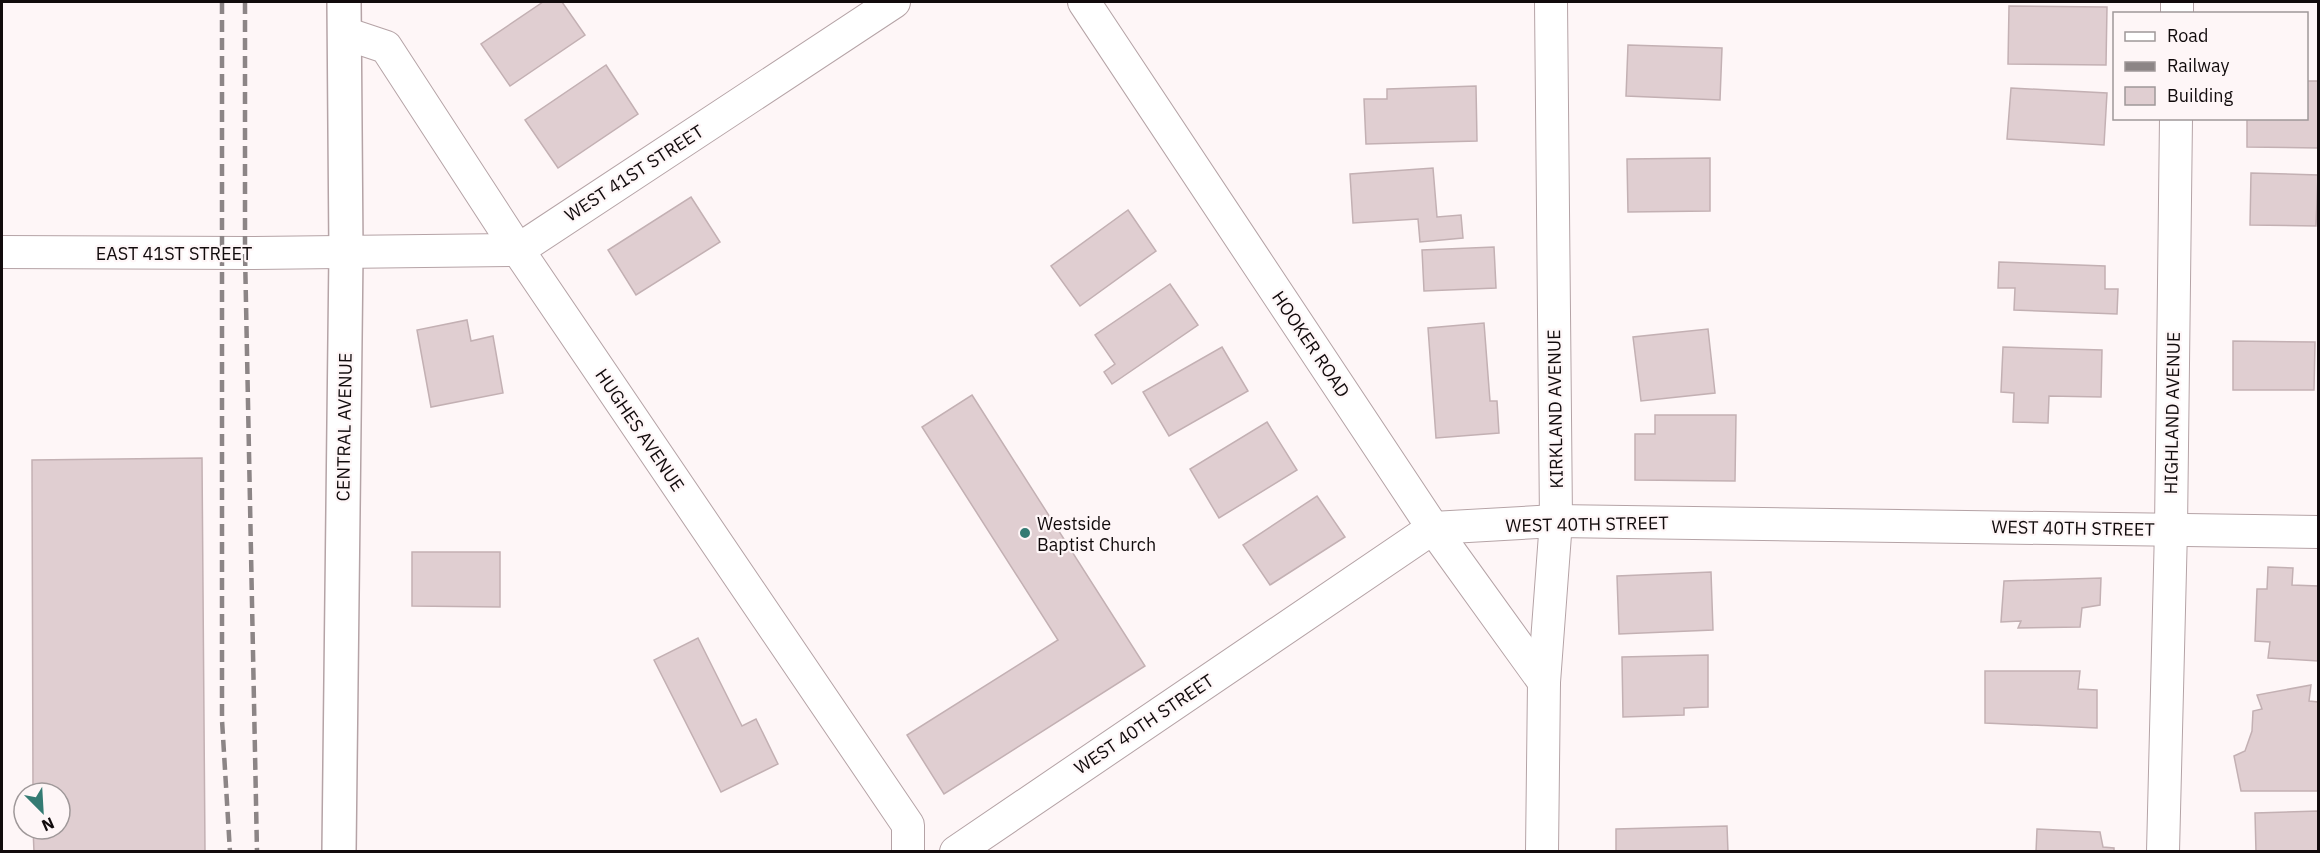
<svg xmlns="http://www.w3.org/2000/svg" width="2320" height="853" font-family="'IBM Plex Sans',sans-serif">
<style>
.building{fill:#e0ced1;stroke:#c3b0b3;stroke-width:1.5}
.lines{fill:none;stroke-linecap:round;stroke-linejoin:round}
.street-casing{stroke:#b5a3a6;stroke-width:34}
.secondary-casing{stroke:#b5a3a6;stroke-width:36}
.street{stroke:#fff;stroke-width:32}
.secondary{stroke:#fff;stroke-width:33}
.rail{stroke:#8c8586;stroke-width:4.5;stroke-dasharray:12 6;stroke-linecap:butt}
.poi-dot{fill:#347b73;stroke:#fef6f7;stroke-width:2}
.labels{text-anchor:middle;dominant-baseline:central;stroke-width:4.5;stroke-linejoin:round;paint-order:stroke}
.street-label{font-size:18px;fill:#110b0c;stroke:#fef6f7}
.poi-label{font-size:18px;fill:#110b0c;stroke:#fef6f7;text-anchor:start}
</style>
<rect width="100%" height="100%" fill="#fef6f7"/>
<g class="building">
<path d="M543 2H562L585 35 510 86 481 44Z"/>
<path d="M2009 6 2107 7 2106 65 2008 64Z"/>
<path d="M1628 45 1722 48 1720 100 1626 96Z"/>
<path d="M606 65 638 114 558 168 525 120Z"/>
<path d="M2306 81H2318V148L2247 147V118H2306Z"/>
<path d="M1476 86 1477 141 1366 144 1364 99H1387V89Z"/>
<path d="M2011 88 2107 93 2104 145 2007 139Z"/>
<path d="M1710 158V211L1628 212 1627 159Z"/>
<path d="M1433 168 1437 217 1461 215 1463 238 1420 242 1418 219 1353 223 1350 174Z"/>
<path d="M2251 173 2318 175 2316 226 2250 225Z"/>
<path d="M691 197 720 242 636 295 608 250Z"/>
<path d="M1128 210 1156 251 1080 306 1051 266Z"/>
<path d="M1494 247 1496 288 1424 291 1422 250Z"/>
<path d="M1999 262 2105 266V289H2118L2117 314 2014 310 2015 288H1998Z"/>
<path d="M1170 284 1198 325 1112 384 1104 372 1115 364 1095 335Z"/>
<path d="M467 320 471 341 493 336 503 393 431 407 417 330Z"/>
<path d="M1484 323 1490 401H1497L1499 433 1436 438 1428 328Z"/>
<path d="M1708 329 1715 393 1641 401 1633 337Z"/>
<path d="M2233 341 2315 342 2314 390H2233Z"/>
<path d="M1222 347 1248 391 1169 436 1143 392Z"/>
<path d="M2003 347 2102 350 2101 397 2049 396 2048 423 2013 422 2014 393 2001 392Z"/>
<path d="M972 395 1145 666 944 794 907 735 1058 640 922 427Z"/>
<path d="M1655 415H1736L1735 481 1635 480V434H1655Z"/>
<path d="M1267 422 1297 470 1219 518 1190 469Z"/>
<path d="M202 458 205 852H34L33 829H60V793H33L32 460Z"/>
<path d="M1317 496 1345 537 1270 585 1243 545Z"/>
<path d="M412 552H500V607L412 606Z"/>
<path d="M2268 567 2293 568 2292 585 2318 586V661L2268 658 2270 642 2255 641 2257 589H2267Z"/>
<path d="M1711 572 1713 630 1619 634 1617 576Z"/>
<path d="M2101 578 2100 605 2082 608 2080 627 2018 628 2021 621 2001 622 2004 581Z"/>
<path d="M698 638 742 726 756 719 778 764 721 792 654 660Z"/>
<path d="M1708 655V707L1684 708V715L1623 717 1622 657Z"/>
<path d="M1985 671H2080L2078 689 2097 690V728L1985 723Z"/>
<path d="M2311 685 2309 701 2318 702V791H2241L2234 756 2245 751 2252 731 2253 711 2262 709 2257 695Z"/>
<path d="M2318 811V852H2256L2255 813Z"/>
<path d="M1727 826 1728 852H1616V829Z"/>
<path d="M2037 829 2100 832 2103 847 2114 848V852H2036Z"/>
</g>
<g class="lines">
<g class="street-casing">
<g id="street">
<path d="M1084 2 1433 528 1544 682"/>
<path d="M2177 14V2"/>
<path d="M344 33 386 47 518 250 908 825V852"/>
<path d="M2 252 245 253 518 250 894 2"/>
<path d="M956 852 1433 528 1556 521 2318 532"/>
<path d="M1542 852 1544 682 1556 521 1551 2"/>
<path d="M2163 852 2171 529 2176 118"/>
</g>
</g>
<g class="secondary-casing">
<path id="secondary" d="M339 852 346 253 344 2"/>
</g>
<use href="#street" class="street"/>
<use href="#secondary" class="secondary"/>
<g class="rail">
<path d="M222 2V720L230 852"/>
<path d="M245 2V253L257 852"/>
</g>
</g>
<circle class="poi-dot" cx="1025" cy="533" r="6"/>
<g class="labels">
<g class="street-label">
<text transform="translate(634 173) rotate(-33)">WEST 41ST STREET</text>
<text x="174" y="253">EAST 41ST STREET</text>
<text transform="translate(1311 344) rotate(56)">HOOKER ROAD</text>
<text transform="translate(1555 409) rotate(-91)">KIRKLAND AVENUE</text>
<text transform="translate(2172 413) rotate(-89)">HIGHLAND AVENUE</text>
<text transform="translate(344 427) rotate(-89)">CENTRAL AVENUE</text>
<text transform="translate(640 430) rotate(56)">HUGHES AVENUE</text>
<text transform="translate(1587 524) rotate(-1)">WEST 40TH STREET</text>
<text transform="translate(2073 528) rotate(1)">WEST 40TH STREET</text>
<text transform="translate(1144 724) rotate(-34)">WEST 40TH STREET</text>
</g>
<g class="poi-label">
<text x="1037" y="523">Westside<tspan x="1037" dy="21">Baptist Church</tspan></text>
</g>
</g>
<rect width="2320" height="853" fill="none" stroke="#110b0c" stroke-width="6"/>
<rect x="2113" y="12" width="195" height="108" fill="#fef6f7" stroke="#9f9899" stroke-width="1.5"/>
<rect x="2125" y="32" width="30" height="9" fill="#ffffff" stroke="#9f9899" stroke-width="1.5"/>
<text x="2167" y="42" font-size="18" fill="#110b0c">Road</text>
<rect x="2125" y="62" width="30" height="9" fill="#8c8586" stroke="#9f9899" stroke-width="1.5"/>
<text x="2167" y="72" font-size="18" fill="#110b0c">Railway</text>
<rect x="2125" y="87" width="30" height="18" fill="#e0ced1" stroke="#9f9899" stroke-width="1.5"/>
<text x="2167" y="102" font-size="18" fill="#110b0c">Building</text>
<g transform="translate(42 811) rotate(156)"><circle r="28" fill="#fef6f7" stroke="#9f9899" stroke-width="1.5"/>
<path d="M0-4.5L10 22L0 15L-10 22Z" fill="#347b73"/>
<text y="-9" font-size="16" font-weight="bold" text-anchor="middle" fill="#110b0c">N</text>
</g>
</svg>
